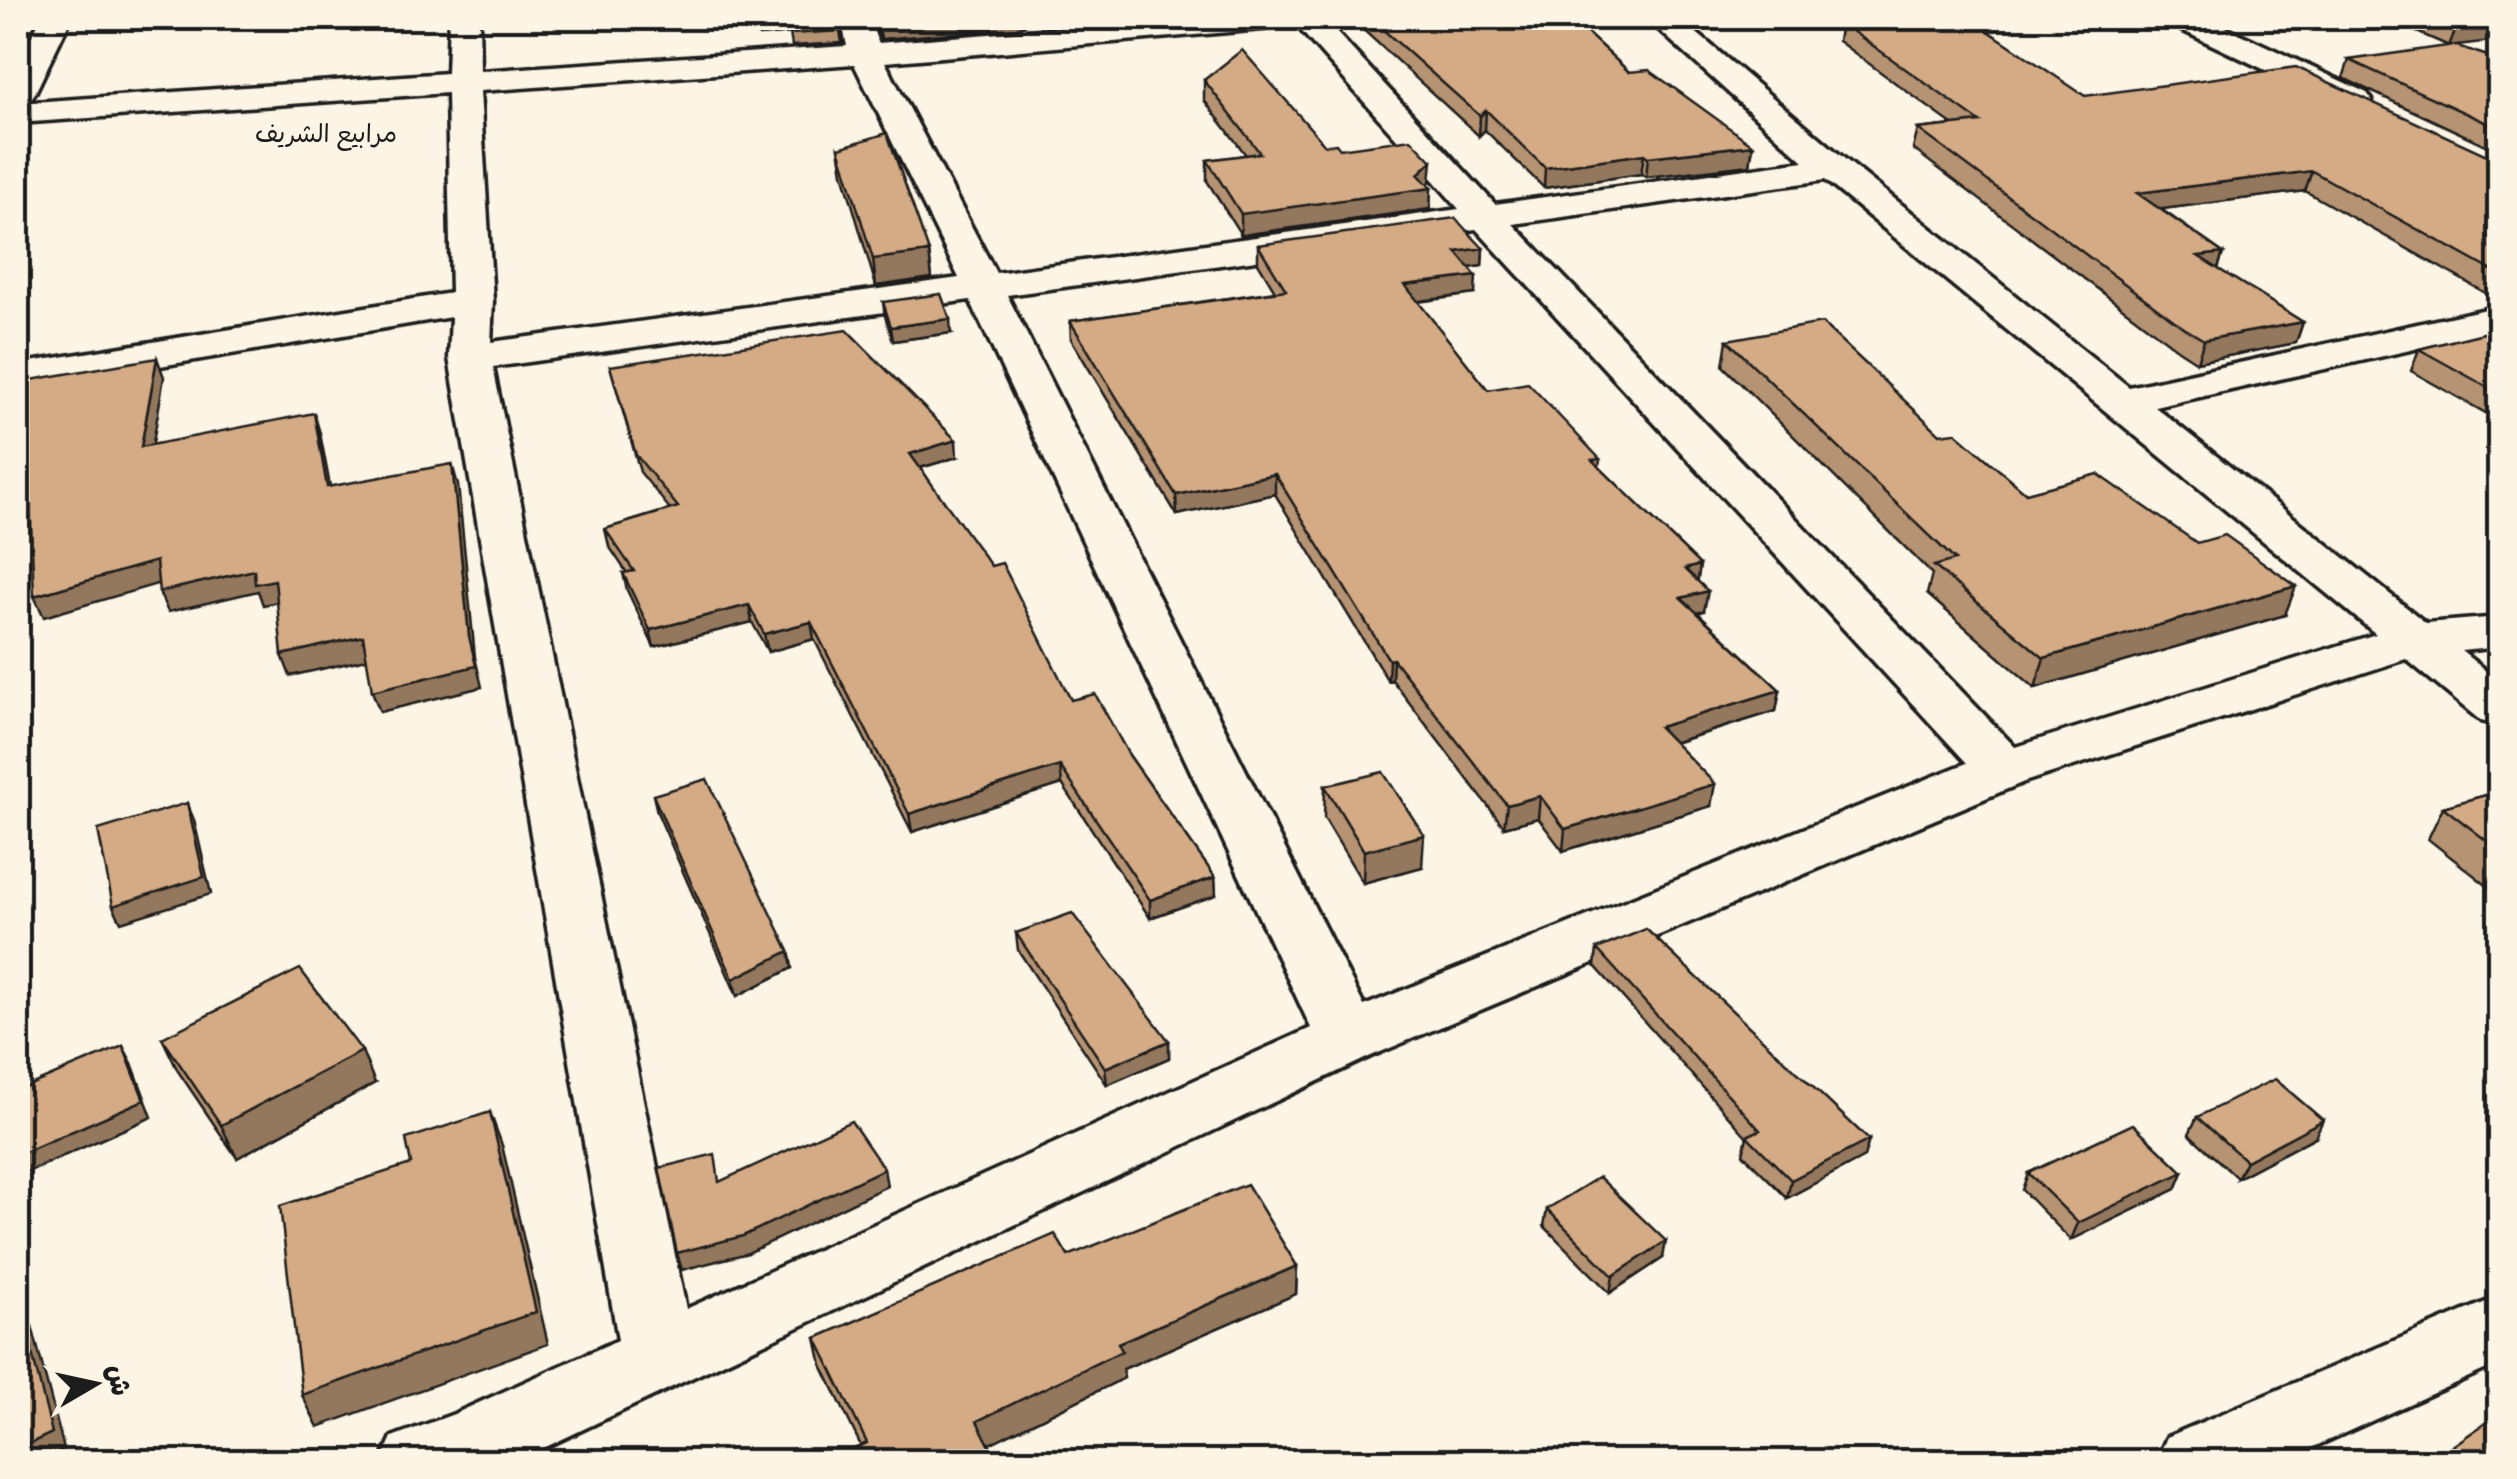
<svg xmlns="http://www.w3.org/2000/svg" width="2517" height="1479" font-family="Sriracha,'Playpen Sans Arabic',sans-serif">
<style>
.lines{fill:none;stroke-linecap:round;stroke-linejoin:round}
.minor-casing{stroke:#1c1c1c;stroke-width:7}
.minor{fill:#fcf5e5;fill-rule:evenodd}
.wall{fill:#b69372;stroke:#1c1c1c;stroke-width:2.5}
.shaded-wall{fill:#94785d;stroke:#1c1c1c;stroke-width:2.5}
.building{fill:#d4ab85;stroke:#1c1c1c;stroke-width:2.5}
.labels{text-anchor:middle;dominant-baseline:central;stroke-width:10;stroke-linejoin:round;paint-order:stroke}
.far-neighbourhood-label{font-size:25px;fill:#1c1c1c;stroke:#fcf5e5}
</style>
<rect width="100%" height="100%" fill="#fcf5e5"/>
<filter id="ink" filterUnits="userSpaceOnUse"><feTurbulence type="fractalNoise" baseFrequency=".01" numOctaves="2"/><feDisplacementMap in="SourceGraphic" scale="20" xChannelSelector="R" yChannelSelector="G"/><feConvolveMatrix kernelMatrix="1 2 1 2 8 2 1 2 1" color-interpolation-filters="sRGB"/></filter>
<g filter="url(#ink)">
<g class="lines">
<g class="minor-casing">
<g id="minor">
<path d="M41 18H71L35 93 30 100 19 103 447 73 449 18H479L480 71 847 46 841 18H869L878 43 1187 18H1323L1495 204 1804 161 1646 18H1679L1846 160 2129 387 2500 306V330L2155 407 2426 623 2500 617V647L2461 651 2500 682V726L2481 721 2406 659 2024 782 1371 1056 514 1462H381L392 1437 454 1414 618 1340 449 358 451 317 18 390V364L451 293 447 93 18 123V62ZM1297 26 1459 209 996 273 885 62ZM854 64 959 278 491 342 493 301 480 91ZM1825 180 2376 634 2015 747 1513 224ZM1476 229 1967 763 1364 1006 1007 295ZM970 300 1311 1028 686 1309 493 367Z"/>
<path d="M2167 18H2206L2367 93 2372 100 2367 107H2343L2171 25Z"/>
<path d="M2500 1296V1363L2280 1462H2156L2167 1437Z"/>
</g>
</g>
<use href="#minor" class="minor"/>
</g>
<g class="wall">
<path d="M838 18 842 43 792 46 790 33 759 36Z"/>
<path d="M872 18H1048L1016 28 881 39Z"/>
<path d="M1359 18H1571L1629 72 1753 145 1750 165 1646 177 1641 174 1544 188 1485 130 1479 136 1359 26Z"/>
<path d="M2385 18H2500L2449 46Z"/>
<path d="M1841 23 2085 96 2500 161V301L2305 191 2161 209 2223 253 2218 269 2303 322 2296 343 2197 362 2177 349 1913 149 1918 129 1953 125 1838 41Z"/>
<path d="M2349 60H2500V152L2343 78Z"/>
<path d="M1204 80 1325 145 1340 149 1430 182 1428 185 1431 188 1430 209 1241 235 1207 181V160L1246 155 1204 100Z"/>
<path d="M839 148 929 252 932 278 876 286 843 173Z"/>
<path d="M1258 245 1483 248 1482 266 1469 268 1475 294 1418 302 1488 390 1600 459 1599 467 1700 565 1697 581 1704 611 1698 613 1780 690 1776 711 1674 743 1711 806 1563 851 1538 818 1504 827 1392 680 1388 681 1275 494 1177 515 1071 339 1070 321 1275 291 1258 263Z"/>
<path d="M883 302 951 333 893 341 885 316Z"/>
<path d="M2500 329V421L2411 371 2419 349Z"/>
<path d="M1727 340 1940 434 2026 493 2197 543 2285 615 2035 688 1927 594 1932 574 1723 366Z"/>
<path d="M610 366 957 457 921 468 1071 700 1129 755 1215 877 1216 895 1150 918 1062 784 912 832 814 639 768 652 752 622 654 647 627 590 623 573H627L609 546 605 529 670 509 640 472Z"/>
<path d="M1325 786 1422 867 1363 883 1324 818Z"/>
<path d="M2500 791V896L2428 839 2443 807Z"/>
<path d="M653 795 789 951 792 968 737 996 657 812Z"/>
<path d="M1016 933 1169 1041V1058L1107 1085 1018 950Z"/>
<path d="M1597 949 1869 1140 1864 1157 1787 1198 1743 1154 1747 1137 1595 966Z"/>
<path d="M162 1038 375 1083 237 1158 178 1071Z"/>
<path d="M2197 1117 2315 1137 2237 1178 2189 1134Z"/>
<path d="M2183 1172 2176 1189 2071 1240 2022 1190 2028 1173Z"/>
<path d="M1547 1209 1663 1258 1610 1293 1544 1226Z"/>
<path d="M1068 1256 1297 1266 1296 1294 1123 1369 1124 1378 989 1444 998 1462H846L844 1454 861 1446 822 1365 816 1338Z"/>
<path d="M2441 1454 2500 1462H2436Z"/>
</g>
<g class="shaded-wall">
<path d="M1000 18H1048L1016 28 881 39 879 27Z"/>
<path d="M789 21 790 33 759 36 757 24Z"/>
<path d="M2500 21V40L2449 46 2457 26Z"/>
<path d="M1486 110 1485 130 1479 136 1480 116Z"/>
<path d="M1753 145 1750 165 1646 177 1648 157Z"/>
<path d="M1644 154 1641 174 1544 188 1545 168Z"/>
<path d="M1432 161 1430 182 1424 189 1431 188 1430 209 1241 235V214L1418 174Z"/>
<path d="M2312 171 2305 191 2131 213 2137 193Z"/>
<path d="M1483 248 1482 266 1455 270 1456 252Z"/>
<path d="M929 252 932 278 876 286 873 259Z"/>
<path d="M2223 253 2216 274 2198 256Z"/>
<path d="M1476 276 1475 294 1404 303 1405 285Z"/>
<path d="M950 319 951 333 893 341 891 327Z"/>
<path d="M2303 322 2296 343 2197 362 2204 340Z"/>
<path d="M157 358 164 377 149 467 141 447Z"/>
<path d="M314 413 320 433 334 507 327 487Z"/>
<path d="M956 440 957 457 913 470 910 454Z"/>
<path d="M452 464 458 485 475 657 482 687 380 712 372 691 469 636Z"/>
<path d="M1275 474V494L1177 515 1176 495Z"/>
<path d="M156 561 164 582 44 617 34 596Z"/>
<path d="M1700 565 1697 586 1685 569Z"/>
<path d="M254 570 275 580 282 601 263 605 258 591 168 612 159 592Z"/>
<path d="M2296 586 2285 615 2035 688 2044 658Z"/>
<path d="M1708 591 1704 611 1678 618 1681 598Z"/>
<path d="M749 605 752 622 654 647 650 630Z"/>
<path d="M811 622 814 639 768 652 764 634Z"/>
<path d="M363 636 371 658 290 676 282 655Z"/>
<path d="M1393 659 1392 680 1388 681 1389 660Z"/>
<path d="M1780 690 1776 711 1656 748 1659 727Z"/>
<path d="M1060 766 1062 784 912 832 909 814Z"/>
<path d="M1715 784 1711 806 1563 851 1565 829Z"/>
<path d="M1540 796 1538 818 1504 827 1507 805Z"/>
<path d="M187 803 194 820 211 894 121 922 113 906Z"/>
<path d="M1424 835 1422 867 1363 883 1364 851Z"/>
<path d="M1215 877 1216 895 1150 918V900Z"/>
<path d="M789 951 792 968 737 996 733 979Z"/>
<path d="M1169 1041V1058L1107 1085 1105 1068Z"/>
<path d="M123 1046 132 1063 152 1117 18 1176V1155Z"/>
<path d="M362 1051 375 1083 237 1158 221 1125Z"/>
<path d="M490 1112 502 1145 548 1344 318 1427 302 1395Z"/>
<path d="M2323 1120 2315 1137 2237 1178 2246 1161Z"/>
<path d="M1869 1140 1864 1157 1787 1198 1791 1180Z"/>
<path d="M884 1169 887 1186 748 1253 682 1270 677 1253Z"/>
<path d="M2183 1172 2176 1189 2071 1240 2078 1223Z"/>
<path d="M1666 1241 1663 1258 1610 1293 1613 1276Z"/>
<path d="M18 1259 23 1273 18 1276Z"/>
<path d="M1297 1266 1296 1294 1123 1369 1124 1378 981 1448 977 1421 1118 1343Z"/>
<path d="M21 1309 32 1326 64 1449 38 1462H18Z"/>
</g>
<g class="building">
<path d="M757 18H838L841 31 791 34 789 21 757 24Z"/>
<path d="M875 18H1000L879 27Z"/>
<path d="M1370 18H1571L1629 72 1649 70 1753 145 1648 157 1644 154 1545 168 1486 110 1480 116Z"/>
<path d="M1899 18H1969L2085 96 2296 67 2500 161V275L2312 171 2137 193 2223 253 2198 256 2303 322 2204 340 2184 328 1918 129 1980 122 1841 23Z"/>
<path d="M2437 18H2500V21L2457 26Z"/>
<path d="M2454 45 2500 60V129L2349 60Z"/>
<path d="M1242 50 1325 145 1336 144 1340 149 1411 139 1432 161 1418 174 1431 188 1241 214 1207 160 1260 153 1204 80Z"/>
<path d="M887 133 929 252 873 259 839 148Z"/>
<path d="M1455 218 1483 248 1456 252 1476 276 1405 285 1488 390 1528 383 1600 459 1592 460 1700 565 1685 569 1708 591 1681 598 1780 690 1659 727 1715 784 1565 829 1540 796 1507 805 1393 659 1389 660 1275 474 1176 495 1070 321 1286 290 1258 245Z"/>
<path d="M941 294 950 319 891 327 883 302Z"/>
<path d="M1822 323 1940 434 1955 432 2026 493 2098 474 2197 543 2225 535 2296 586 2044 658 1934 566 1955 560 1727 340Z"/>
<path d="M2500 329V394L2419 349Z"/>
<path d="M847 330 956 440 910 454 991 566 1002 563 1071 700 1095 694 1129 755 1215 877 1150 900 1060 766 909 814 811 622 764 634 749 605 650 630 623 573 634 571 605 529 678 507 636 455 610 366Z"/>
<path d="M157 358 141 447 314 413 327 487 452 464 469 636 476 666 372 691 363 636 282 655 275 580 255 584 254 570 159 592 156 561 34 596 25 381Z"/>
<path d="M1383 772 1424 835 1364 851 1325 786Z"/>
<path d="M707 779 789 951 733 979 653 795Z"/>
<path d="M2500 791V851L2443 807Z"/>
<path d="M187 803 204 877 113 906 98 830Z"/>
<path d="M1072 913 1169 1041 1105 1068 1016 933Z"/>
<path d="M1646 929 1869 1140 1791 1180 1747 1136 1760 1130 1597 949Z"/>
<path d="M300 969 362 1051 221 1125 162 1038Z"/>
<path d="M123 1046 144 1100 18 1155V1090Z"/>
<path d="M2275 1079 2323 1120 2246 1161 2197 1117Z"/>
<path d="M490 1112 536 1312 302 1395 280 1206 411 1164 406 1139Z"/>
<path d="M851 1121 884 1169 743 1236 677 1253 659 1168 715 1154 719 1182Z"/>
<path d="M2133 1124 2183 1172 2078 1223 2028 1173Z"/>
<path d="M1599 1177 1666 1241 1613 1276 1547 1209Z"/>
<path d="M1247 1184 1297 1266 1118 1343 1122 1351 977 1421 998 1462H848L844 1454 867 1443 816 1338 1055 1234 1068 1256Z"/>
<path d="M21 1309 52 1433 18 1449V1310Z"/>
<path d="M2500 1413V1462H2449L2441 1454Z"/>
</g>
</g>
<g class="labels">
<g class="far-neighbourhood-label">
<text x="326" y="133">مرابيع الشريف</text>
</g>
</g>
<rect width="2517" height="1479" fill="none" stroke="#fcf5e5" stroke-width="60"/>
<rect x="30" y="30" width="2457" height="1419" fill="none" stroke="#1c1c1c" stroke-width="4" filter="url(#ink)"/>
<g transform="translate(95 1384) rotate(81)" stroke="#fcf5e5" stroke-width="8" paint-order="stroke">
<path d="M0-8L18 38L0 25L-18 38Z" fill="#1c1c1c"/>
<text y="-15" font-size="28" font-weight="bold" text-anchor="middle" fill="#1c1c1c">ش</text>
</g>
</svg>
